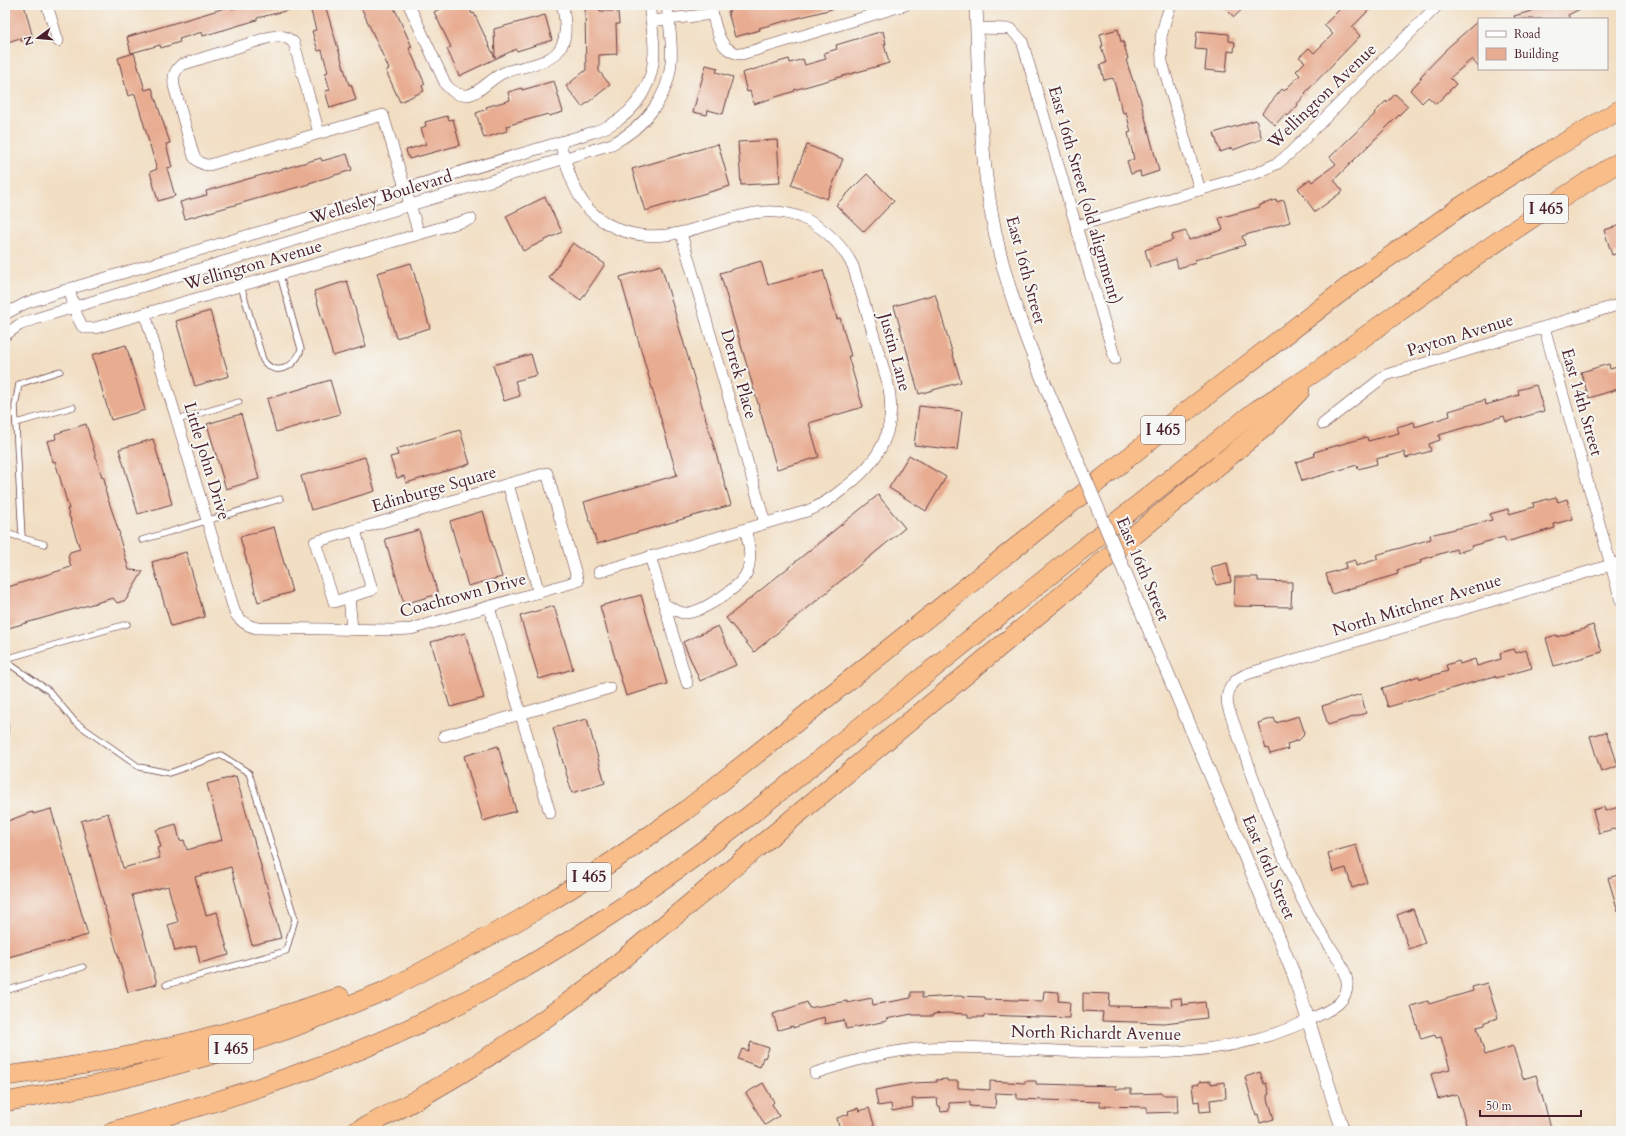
<svg xmlns="http://www.w3.org/2000/svg" width="1626" height="1136" font-family="Cardo,serif">
<style>
.building{fill:#e8ac91}
.lines{fill:none;stroke-linecap:round;stroke-linejoin:round}
.service-casing{stroke:#633c42;stroke-width:7}
.minor-casing{stroke:#633c42;stroke-width:12}
.tertiary-casing{stroke:#633c42;stroke-width:14}
.motorway-casing{stroke:#633c42;stroke-width:20}
.service{stroke:#fff;stroke-width:5.5}
.minor{stroke:#fff;stroke-width:11}
.tertiary{stroke:#fff;stroke-width:13}
.motorway{stroke:#f8bd88;stroke-width:19}
.tertiary-bridge-casing{stroke:#633c42;stroke-width:14;stroke-linecap:butt}
.tertiary-bridge{stroke:#fff;stroke-width:13}
.labels{text-anchor:middle;dominant-baseline:central;stroke-width:4;stroke-linejoin:round;paint-order:stroke}
.shield{fill:#f6f6f2;stroke:#7e6067;stroke-width:1}
.shield-label{font-size:16px;font-weight:bold;fill:#4a1f2b}
.street-label{font-size:17px;fill:#4a1f2b;stroke:#f6f6f2}
</style>
<rect width="100%" height="100%" fill="#f6f6f2"/>
<filter id="ink" filterUnits="userSpaceOnUse"><feTurbulence type="fractalNoise" baseFrequency=".025" numOctaves="2"/><feDisplacementMap in="SourceGraphic" scale="8" xChannelSelector="R" yChannelSelector="G"/><feConvolveMatrix kernelMatrix="1 2 1 2 8 2 1 2 1" color-interpolation-filters="sRGB"/></filter>
<filter id="wash" filterUnits="userSpaceOnUse"><feTurbulence type="fractalNoise" baseFrequency=".012" numOctaves="4" result="noise"/><feDisplacementMap in="SourceGraphic" scale="16" xChannelSelector="R" yChannelSelector="G"/><feGaussianBlur stdDeviation="0.9" result="paint"/><feColorMatrix in="noise" values="0 0 0 0 0 0 0 0 0 0 0 0 0 0 0 0 0 1.4 0 .05"/><feComposite in="paint" operator="in"/></filter>
<g filter="url(#wash)">
<rect width="100%" height="100%" fill="#f2dec3"/>
<g id="blocks">
<g class="building">
<path d="M5 5H24L33 38 21 41 20 38 5 43Z"/>
<path d="M246 5H293V9L257 18V20L203 36 202 32 179 39 180 42 161 48 160 45 131 53 127 37 232 6V9Z"/>
<path d="M318 5H325L349 85 351 84 356 100 330 108 325 91 330 90 325 73 328 72 322 50 318 51 312 31 316 30 310 7Z"/>
<path d="M360 5H393L412 47 409 48 425 84 422 86 424 91 400 102 386 71 389 69Z"/>
<path d="M438 5H468L472 14 474 13 495 58 494 29 545 15 552 40 517 51 516 49 459 76 447 49 451 47 434 12 440 9Z"/>
<path d="M729 5H835L836 8 759 28 760 30 735 37 728 12 730 11Z"/>
<path d="M1222 5H1247L1234 17Z"/>
<path d="M1344 5H1374L1352 27 1360 36 1305 93 1306 94 1297 104 1298 105 1288 116 1285 114 1275 125 1262 113 1282 89 1284 91 1300 75 1296 71 1305 62 1299 57 1309 48 1314 53 1333 34 1324 25Z"/>
<path d="M1552 5H1588L1568 15 1570 19H1515L1514 16Z"/>
<path d="M599 8 600 11H618L619 24H616L617 54 599 55V71L610 85 582 107 566 86 586 70 585 9Z"/>
<path d="M1479 20V68L1472 59 1450 78 1456 84 1436 104 1428 97 1422 103 1410 90 1422 78 1420 77 1445 51V50Z"/>
<path d="M1118 29 1121 42 1123 41 1128 59 1126 60 1133 81H1134L1140 98 1159 171 1141 177 1140 171 1131 174 1127 161 1134 159 1128 133 1131 132 1126 112 1123 113 1113 78 1104 80 1100 65 1106 63 1101 46H1103L1100 34Z"/>
<path d="M883 31 886 44H884L889 63 794 90 795 91 754 104 750 91 747 92 742 73 789 59 790 63 803 59 805 65 826 59 824 53 837 49 836 45Z"/>
<path d="M1197 31 1229 34V41L1235 42 1234 52 1228 51 1226 72 1205 70 1207 50 1195 49Z"/>
<path d="M134 53 145 90 152 88 170 143 166 144 172 167 167 168 175 196 158 201 150 172 157 169 156 166 135 94 128 96 118 58Z"/>
<path d="M706 65 718 68 716 72 733 77 723 114 708 110 707 115 693 112Z"/>
<path d="M554 81 563 112 549 116 548 114 506 126 507 131 484 138 476 113 487 109 486 107 510 100 508 92 522 88V90Z"/>
<path d="M1395 94 1408 106 1334 180 1343 191 1315 212 1298 188 1310 179 1312 182 1336 164 1330 157 1375 114 1374 113 1386 101 1387 103Z"/>
<path d="M447 116 449 120 453 119 460 145 409 159 406 150 426 144 421 128 426 126 425 122Z"/>
<path d="M1256 120 1262 139 1233 150 1232 148 1220 152 1214 133Z"/>
<path d="M777 140 780 183 741 185 738 142Z"/>
<path d="M718 144 730 186 645 211 632 169Z"/>
<path d="M807 145 843 159 827 199 791 185Z"/>
<path d="M347 154 352 170 309 183V184L185 219 180 202 207 195 206 191 321 158 322 161Z"/>
<path d="M867 174 894 201 864 232 836 205Z"/>
<path d="M545 197 562 232 523 251 506 216Z"/>
<path d="M1276 200V202L1284 200 1290 222 1242 236 1245 245 1195 260 1196 263 1178 268 1176 259 1150 267 1145 250 1173 240 1172 235 1186 231 1189 240 1223 230 1219 218 1260 207V205Z"/>
<path d="M1621 225V252L1612 255 1604 230Z"/>
<path d="M573 243 605 264 581 300 549 278Z"/>
<path d="M761 261 768 285 823 270 837 319 840 318 847 342 851 356H848L863 407 809 423 819 457 777 469 720 273Z"/>
<path d="M411 263 430 328 396 338 377 273Z"/>
<path d="M661 265 731 505 597 544 584 502 677 475 620 277Z"/>
<path d="M347 281 366 346 333 356 314 291Z"/>
<path d="M935 294 961 382 919 394 894 306Z"/>
<path d="M210 311 229 376 195 386 176 321Z"/>
<path d="M126 345 145 410 111 420 92 355Z"/>
<path d="M531 354 537 375 515 381 520 396 504 401 493 365Z"/>
<path d="M1609 364 1610 369 1621 366V388L1589 398 1581 372Z"/>
<path d="M330 380 340 414 276 432 267 399Z"/>
<path d="M1536 385 1544 411 1506 422 1504 416 1439 435 1440 440 1429 444 1431 451 1406 458 1404 452 1376 459 1377 464 1358 469 1357 465 1302 481 1296 462 1315 456 1314 452 1367 437 1368 441 1399 433 1397 427 1414 422 1415 427 1450 416 1449 411 1485 400 1486 405 1519 395 1518 390Z"/>
<path d="M919 406 962 411 957 450 914 445Z"/>
<path d="M241 414 259 479 226 489 207 424Z"/>
<path d="M86 424 102 477 104 478 106 488 105 490 120 535 119 536 129 570 143 571 126 600 117 603 113 598 5 629V588L71 567 68 556 70 552 80 549 67 509H69L55 461 53 462 47 441 56 439 55 434Z"/>
<path d="M460 430 470 464 406 483 404 476 397 478 390 457 398 455 396 449Z"/>
<path d="M153 439 172 504 138 514 119 449Z"/>
<path d="M909 455 946 477 926 511 889 488Z"/>
<path d="M365 457 375 491 311 510 301 476Z"/>
<path d="M878 495 905 528 754 652 726 618Z"/>
<path d="M1556 497 1558 502 1567 499 1573 519 1554 524 1555 528 1506 542 1504 537 1471 546 1472 548 1457 553 1456 549 1420 560 1421 563 1397 570 1398 574 1332 594 1326 574 1346 568 1345 563 1355 560 1356 566 1378 559 1376 555 1431 539 1430 535 1492 520 1490 514 1508 509 1509 514 1534 507 1533 503Z"/>
<path d="M483 511 502 577 468 586 450 521Z"/>
<path d="M274 527 292 592 258 602 240 537Z"/>
<path d="M419 530 438 594 404 604 385 539Z"/>
<path d="M186 552 205 617 171 626 152 562Z"/>
<path d="M1227 563 1231 582 1216 585 1211 567Z"/>
<path d="M1235 577H1258V581L1292 582 1291 607 1234 606Z"/>
<path d="M641 595 667 684 626 696 600 606Z"/>
<path d="M554 606 573 669 539 679 520 616Z"/>
<path d="M1593 625 1602 652 1554 666 1546 638 1557 635V637L1584 629V628Z"/>
<path d="M718 626 736 665 700 681 683 642Z"/>
<path d="M465 633 484 698 450 707 431 642Z"/>
<path d="M1514 649 1516 653 1526 650 1532 668 1496 678 1495 676 1388 707 1382 688 1419 676 1420 679 1448 671 1446 665 1459 661 1460 664 1475 659 1477 666 1501 659 1500 653Z"/>
<path d="M1361 694 1366 713 1328 725 1322 706Z"/>
<path d="M1299 716 1304 731 1303 736 1299 740 1287 744 1288 749 1270 754 1268 748 1266 749 1258 723 1274 718 1276 723Z"/>
<path d="M587 719 605 783 572 793 553 728Z"/>
<path d="M1606 732 1609 741H1610L1618 766 1601 772 1590 736Z"/>
<path d="M498 746 516 811 483 821 464 756Z"/>
<path d="M236 776 281 938 252 945 231 867 195 877 206 915 217 912 229 955 200 963 196 946 175 951 168 925 178 922 168 886 132 895 157 984 128 992 81 821 108 813 123 868 160 858 157 848 161 847 156 830 176 824 180 841 184 840 187 850 222 840 207 784Z"/>
<path d="M1604 807 1605 811 1619 807 1621 814V827L1599 833 1593 810Z"/>
<path d="M51 809 88 935 5 958V822L29 813 33 812V814Z"/>
<path d="M1356 845 1367 883 1352 888 1346 868 1333 872 1328 853Z"/>
<path d="M1621 874V911H1618L1608 878Z"/>
<path d="M1413 909 1425 943 1409 949 1397 915Z"/>
<path d="M1487 983 1498 1018 1485 1022V1025L1477 1027 1485 1055 1513 1046 1523 1079 1536 1075 1552 1131H1468L1457 1094 1438 1099 1431 1074 1450 1069 1441 1037 1436 1038 1435 1035 1421 1039 1411 1006 1428 1001 1429 1004 1473 991 1472 987Z"/>
<path d="M1044 991 1059 992 1058 1001 1070 1002 1069 1018 984 1015V1017H968V1014L946 1013 933 1014V1016H921V1015H912V1014L886 1019 887 1021 846 1029 844 1020 825 1024 824 1017 793 1028V1026L778 1030 773 1014 807 1002 809 1008 847 1001V1003L872 998 873 1005 911 998V992H922V998L957 996 985 997V999L1043 1001Z"/>
<path d="M1083 993 1110 994 1109 1006 1172 1007 1171 999 1181 998 1182 1005 1205 1002 1207 1018 1164 1023 1102 1021 1103 1012 1083 1011Z"/>
<path d="M751 1042 769 1048 765 1058 763 1057 760 1067 738 1059 742 1049 748 1051Z"/>
<path d="M1260 1072 1264 1084 1266 1083 1269 1094 1267 1095 1274 1119 1260 1123 1258 1114 1256 1115 1245 1077Z"/>
<path d="M947 1079V1081H958V1088L990 1090V1081L1025 1083V1081H1036V1084L1116 1086V1089H1131V1094L1162 1093V1095H1177L1178 1112 1147 1113V1107L1100 1106V1102L1017 1099V1094L996 1093 995 1108 970 1106V1102L949 1103V1111L941 1112 940 1106 938 1107 937 1098 912 1099 913 1107 892 1111 891 1104 878 1106 875 1090 913 1083 937 1082 936 1080Z"/>
<path d="M1211 1081V1084L1225 1082 1226 1098 1210 1100 1211 1111 1200 1112 1199 1101 1194 1102 1192 1085 1199 1084V1082Z"/>
<path d="M763 1083 774 1102 772 1104 779 1116 765 1125 746 1093Z"/>
<path d="M858 1108 859 1111 869 1108 876 1131H864L863 1127 848 1131H840L837 1118 849 1114 848 1111Z"/>
</g>
</g>
</g>
<g filter="url(#ink)">
<use href="#blocks" fill-opacity="0" stroke="#633c42" stroke-width="1"/>
<g class="lines">
<g class="service-casing">
<g id="service">
<path d="M241 286 263 360C275 378 296 367 301 349L280 275"/>
<path d="M177 420 239 402"/>
<path d="M16 423 73 407"/>
<path d="M5 533 44 544"/>
<path d="M22 537 15 406 19 384 60 371"/>
<path d="M142 540 280 499"/>
<path d="M5 659 127 624"/>
<path d="M5 661 49 691 75 722 139 767 169 773 221 755 249 773 295 919 286 951 166 985"/>
<path d="M5 725V732"/>
<path d="M5 991 83 967"/>
</g>
</g>
<g class="minor-casing">
<g id="minor">
<path d="M47 5 58 41"/>
<path d="M409 5 446 85C452 91 457 96 467 95 479 94 491 78 503 73 521 65 553 66 562 45 568 32 564 18 563 5"/>
<path d="M710 5C716 24 717 53 742 54L905 5"/>
<path d="M1171 5 1166 18 1161 37 1162 62 1200 190"/>
<path d="M651 21 713 14"/>
<path d="M977 28 1011 29 1022 41 1115 359"/>
<path d="M319 133 294 43C286 36 281 35 270 37L181 65C174 72 173 76 174 86L194 157C199 162 202 165 209 165L383 115 419 234"/>
<path d="M560 143C566 163 571 184 583 202 591 214 604 223 618 229 686 257 743 188 809 221 828 231 843 247 853 266L887 380C899 427 881 461 843 489 832 498 821 506 807 511L599 572"/>
<path d="M1077 226 1257 173 1278 163 1290 153 1438 5"/>
<path d="M681 233 765 523"/>
<path d="M69 289 77 316 82 326 86 328H95L471 219"/>
<path d="M5 314 26 303 69 289 584 135C593 132 602 130 610 125 637 111 654 82 654 51 654 36 651 20 649 5"/>
<path d="M145 314 235 613C240 621 247 626 257 628L393 630 411 629 578 581 547 473 508 484"/>
<path d="M1544 327 1621 601"/>
<path d="M5 335 19 325 35 319 612 144C643 128 668 99 671 63 673 44 669 24 667 5"/>
<path d="M1323 424 1386 375 1621 304"/>
<path d="M650 556 687 683"/>
<path d="M349 597 372 590 355 530"/>
<path d="M664 604C670 607 677 612 684 613 700 614 741 587 747 572 752 559 749 542 745 529"/>
<path d="M489 607 550 813"/>
<path d="M352 629 349 597 334 602 315 542 508 484 539 593"/>
<path d="M444 736 610 688"/>
<path d="M815 1073C852 1061 889 1050 928 1048 951 1046 974 1048 997 1048 1103 1052 1216 1067 1315 1017 1330 1010 1349 1002 1347 982 1346 967 1333 952 1326 940 1317 927 1309 913 1302 899 1273 838 1252 773 1229 710 1223 692 1233 678 1250 673L1621 562"/>
</g>
</g>
<g class="tertiary-casing">
<g id="tertiary">
<path d="M976 5C979 82 979 155 995 232 1011 310 1044 383 1076 457"/>
<path d="M1124 570 1255 880 1294 975 1343 1131"/>
</g>
</g>
<g class="motorway-casing">
<g id="motorway">
<path d="M5 1076C77 1067 148 1054 217 1035 259 1024 299 1010 340 997"/>
<path d="M5 1102 96 1085 157 1070 221 1052 289 1029 387 990 514 923 551 901 591 876 685 811 1183 414 1362 276 1460 207 1548 152 1621 109"/>
<path d="M113 1131C223 1101 332 1067 435 1016 519 975 598 925 675 871 747 820 816 762 885 707 1009 609 1132 511 1254 412 1278 396 1302 382 1325 365 1422 296 1518 223 1621 161"/>
<path d="M356 1131C441 1090 518 1040 593 984L1266 426 1300 391"/>
</g>
</g>
<use href="#service" class="service"/>
<use href="#minor" class="minor"/>
<use href="#tertiary" class="tertiary"/>
<use href="#motorway" class="motorway"/>
<g class="tertiary-bridge-casing">
<path id="tertiary-bridge" d="M1076 457 1124 570"/>
</g>
<use href="#tertiary-bridge" class="tertiary-bridge"/>
</g>
</g>
<g class="labels">
<g class="shield">
<rect x="1524" y="195" width="44" height="28" rx="3"/>
<rect x="1141" y="416" width="44" height="28" rx="3"/>
<rect x="567" y="863" width="44" height="28" rx="3"/>
<rect x="209" y="1035" width="44" height="28" rx="3"/>
</g>
<g class="shield-label">
<text x="1546" y="209">I 465</text>
<text x="1163" y="430">I 465</text>
<text x="589" y="877">I 465</text>
<text x="231" y="1049">I 465</text>
</g>
<g class="street-label">
<text transform="translate(1322 96) rotate(-44)">Wellington Avenue</text>
<text transform="translate(1085 195) rotate(74)">East 16th Street (old alignment)</text>
<text transform="translate(381 197) rotate(-17)">Wellesley Boulevard</text>
<text transform="translate(253 265) rotate(-16)">Wellington Avenue</text>
<text transform="translate(1026 270) rotate(75)">East 16th Street</text>
<text transform="translate(1460 335) rotate(-17)">Payton Avenue</text>
<text transform="translate(895 352) rotate(75)">Justin Lane</text>
<text transform="translate(739 374) rotate(74)">Derrek Place</text>
<text transform="translate(1582 402) rotate(74)">East 14th Street</text>
<text transform="translate(207 461) rotate(73)">Little John Drive</text>
<text transform="translate(434 489) rotate(-16)">Edinburge Square</text>
<text transform="translate(1143 569) rotate(67)">East 16th Street</text>
<text transform="translate(463 595) rotate(-15)">Coachtown Drive</text>
<text transform="translate(1417 605) rotate(-17)">North Mitchner Avenue</text>
<text transform="translate(1269 867) rotate(67)">East 16th Street</text>
<text transform="translate(1096 1033) rotate(1)">North Richardt Avenue</text>
</g>
</g>
<rect width="1626" height="1136" fill="none" stroke="#f6f6f2" stroke-width="20"/>
<rect x="1478" y="18" width="130" height="52" fill="#f6f6f2" stroke="#b1a0a2"/>
<rect x="1486" y="31" width="20" height="6" fill="#ffffff" stroke="#b1a0a2"/>
<text x="1514" y="38" font-size="12" fill="#4a1f2b">Road</text>
<rect x="1486" y="48" width="20" height="12" fill="#e8ac91" stroke="#b1a0a2"/>
<text x="1514" y="58" font-size="12" fill="#4a1f2b">Building</text>
<g transform="translate(38 38) rotate(254)" stroke="#f6f6f2" stroke-width="3" paint-order="stroke">
<path d="M0-3L7 15L0 10L-7 15Z" fill="#4a1f2b"/>
<text y="-6" font-size="11" font-weight="bold" text-anchor="middle" fill="#4a1f2b">N</text>
</g>
<path d="M1480 1110v6h101v-6" fill="none" stroke="#4a1f2b" stroke-width="2"/>
<text x="1486" y="1110" font-size="12" fill="#4a1f2b" stroke="#f6f6f2" stroke-width="3" paint-order="stroke">50 m</text>
</svg>
